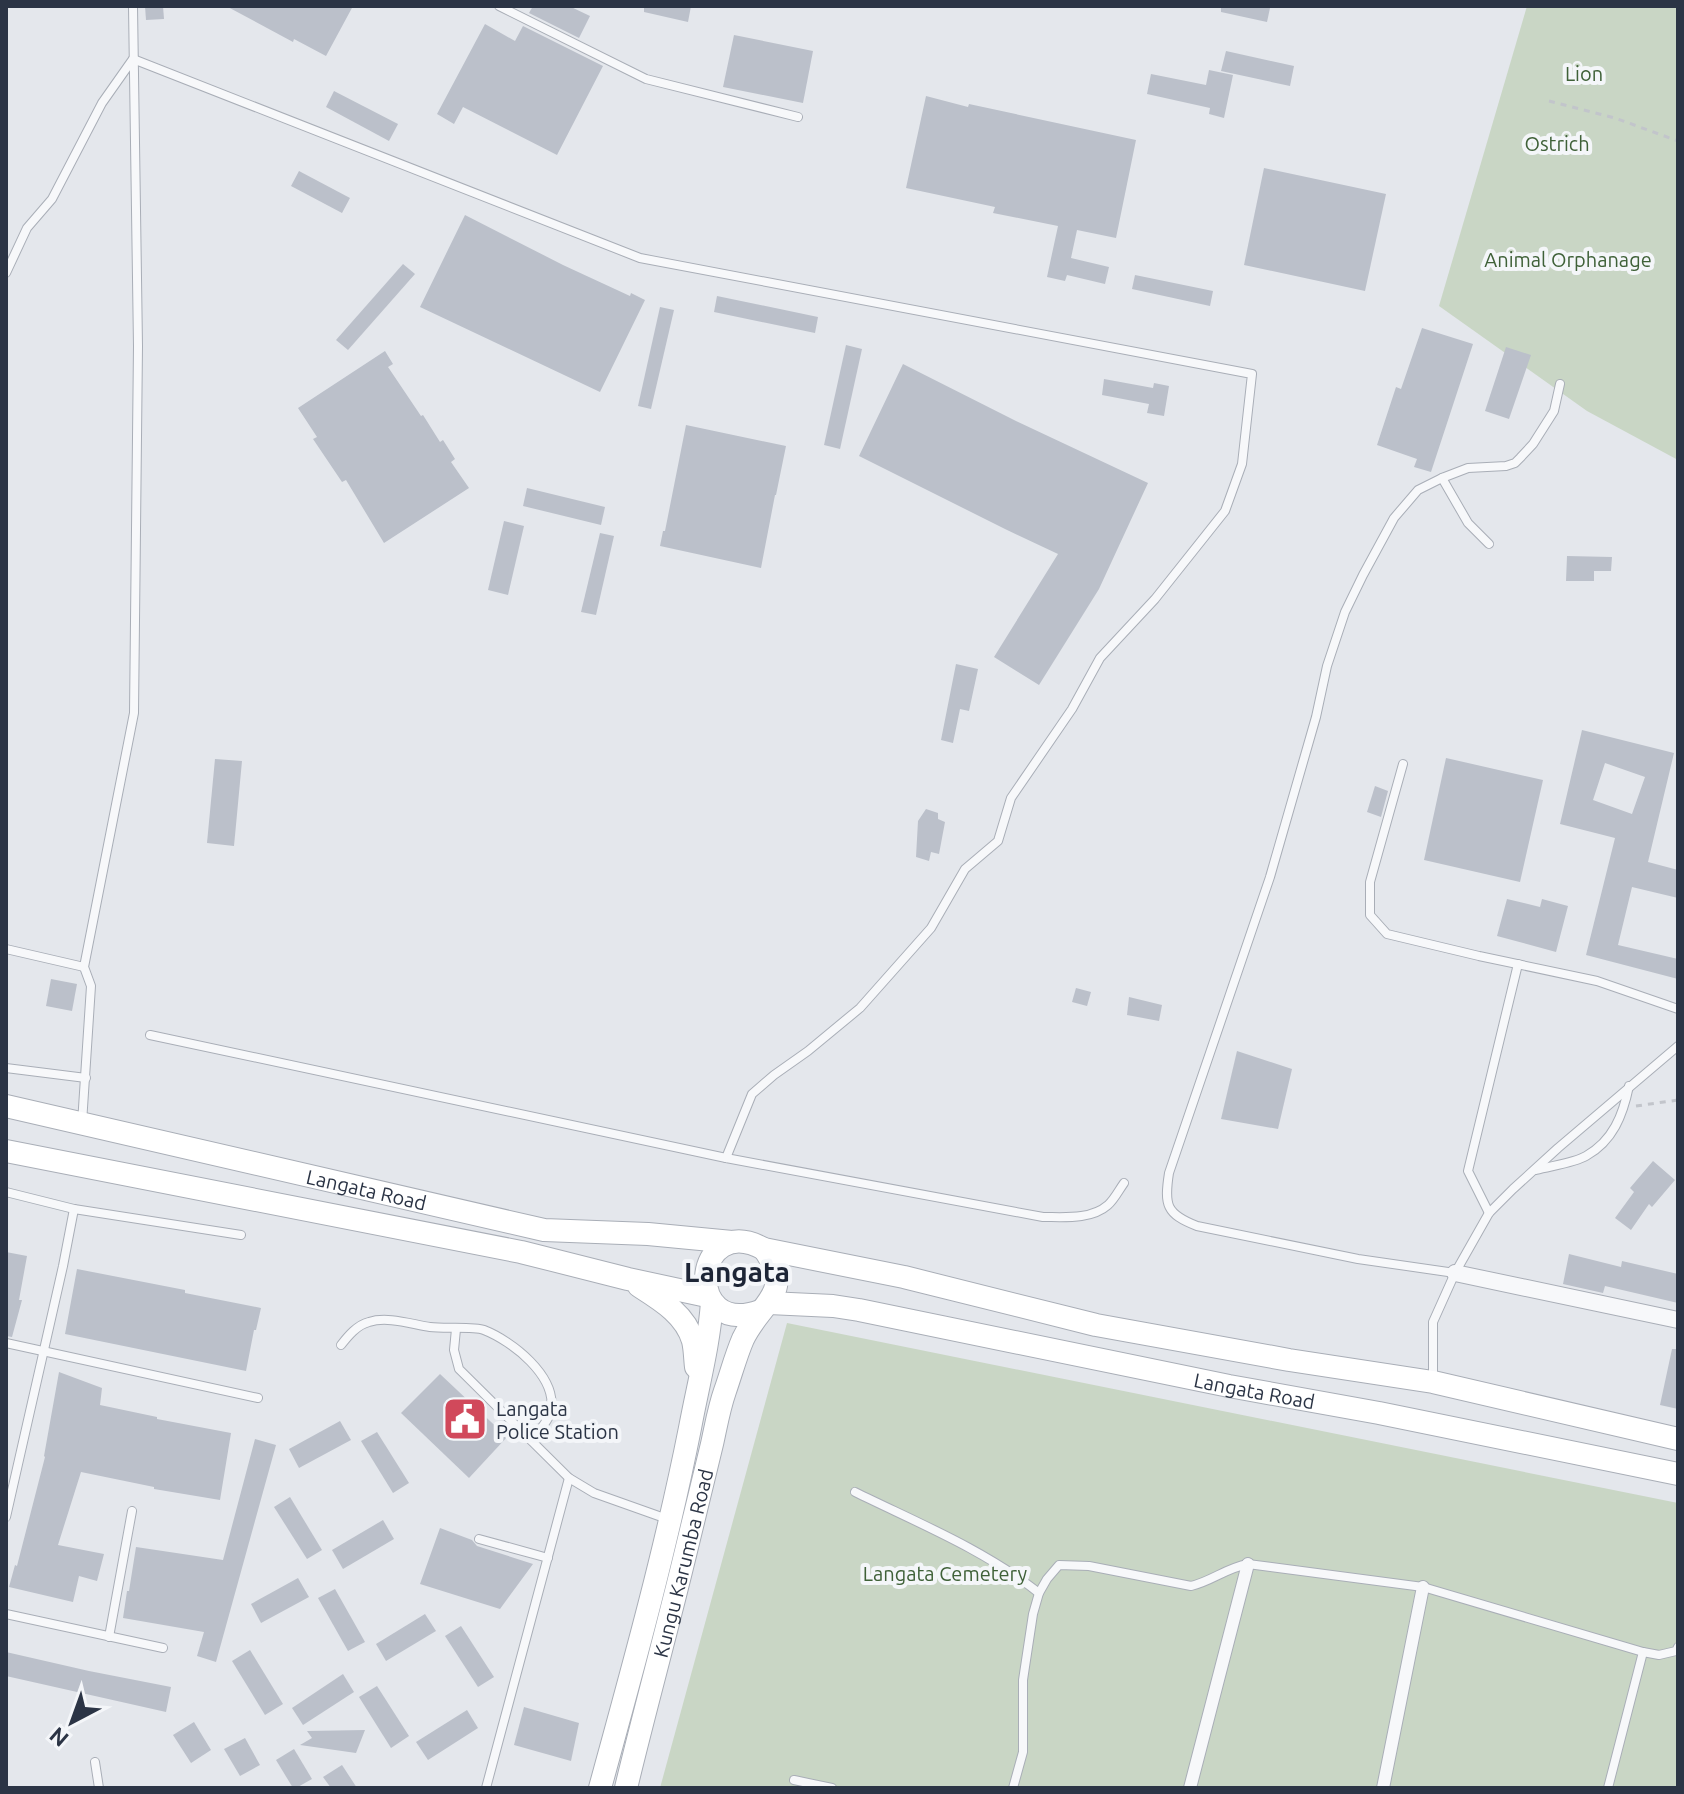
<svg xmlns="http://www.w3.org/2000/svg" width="1684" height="1794" font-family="Ubuntu,sans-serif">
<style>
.green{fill:#c9d6c5}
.building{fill:#bbc0ca;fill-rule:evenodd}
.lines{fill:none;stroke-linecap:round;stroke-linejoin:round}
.service-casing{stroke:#a9aeb7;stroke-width:10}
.pedestrian-casing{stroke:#a9aeb7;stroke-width:14}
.minor-casing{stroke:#a9aeb7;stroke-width:18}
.secondary-casing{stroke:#a9aeb7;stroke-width:24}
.path{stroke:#c2c5cb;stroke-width:3;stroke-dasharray:6 6;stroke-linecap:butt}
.service{stroke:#f7f8fa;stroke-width:8}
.pedestrian{stroke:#f7f8fa;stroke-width:12}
.minor{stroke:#f7f8fa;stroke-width:16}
.secondary{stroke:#fff;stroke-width:22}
.labels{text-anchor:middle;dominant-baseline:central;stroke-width:8;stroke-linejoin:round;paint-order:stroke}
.park-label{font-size:20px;fill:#3f6138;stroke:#f4f6f9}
.street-label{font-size:20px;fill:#2b3445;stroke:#f4f6f9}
.poi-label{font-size:20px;fill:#2b3445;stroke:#f4f6f9;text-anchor:start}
.district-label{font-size:28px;font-weight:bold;fill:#1d2536;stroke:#f4f6f9}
</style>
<rect width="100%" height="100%" fill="#e4e7ec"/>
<g class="green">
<path d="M1527 6H1678V460L1587 411 1439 306Z"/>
<path d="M787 1323 1678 1503V1788H660Z"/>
</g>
<g class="building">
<path d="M145 6H163L164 19 146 20Z"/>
<path d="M226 6H353L326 56 294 39 293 42Z"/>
<path d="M533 6H569L590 16 579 38 529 13Z"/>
<path d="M644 6H691L688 22 644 12Z"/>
<path d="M1221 6H1262L1270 8 1267 22 1221 12Z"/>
<path d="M485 24 515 41 523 26 603 66 557 155 463 107 454 124 437 114Z"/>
<path d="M734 35 813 51 803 103 723 87Z"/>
<path d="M1226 51 1294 66 1290 86 1221 71Z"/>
<path d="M1209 70 1233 75 1224 118 1209 114 1210 108 1147 94 1151 74 1206 85Z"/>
<path d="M334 91 398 124 389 141 326 107Z"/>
<path d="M926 96 968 107 969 104 1136 140 1116 238 1077 230 1071 258 1109 267 1105 284 1067 275 1065 281 1047 277 1058 226 993 213 995 207 906 188Z"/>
<path d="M1264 168 1386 194 1365 291 1244 265Z"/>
<path d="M299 171 350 198 342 213 291 186Z"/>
<path d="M465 215 563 265 630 296 631 293 645 300 600 392 420 307Z"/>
<path d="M403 264 415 274 348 350 336 340Z"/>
<path d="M1135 275 1213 291 1210 306 1132 289Z"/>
<path d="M717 296 818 317 815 333 714 312Z"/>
<path d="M660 307 674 310 651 409 638 406Z"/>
<path d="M1422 328 1473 344 1431 472 1414 467 1417 459 1377 445 1396 387 1401 389Z"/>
<path d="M846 345 862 349 840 449 824 445Z"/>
<path d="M1506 347 1531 355 1509 419 1485 411Z"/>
<path d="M385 351 393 364 388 367 421 416 423 415 440 442 443 440 455 459 451 462 469 488 384 543 346 480 342 482 313 439 317 437 298 408Z"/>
<path d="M903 364 1016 421 1148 483 1099 589 1039 685 994 657 1058 554 1005 529 859 456Z"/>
<path d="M1104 379 1153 388 1154 383 1169 386 1164 416 1147 413 1149 404 1102 395Z"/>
<path d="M686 425 786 446 776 495H775L761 568 660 546 663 531H665Z"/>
<path d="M527 488 605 507 601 525 523 506Z"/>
<path d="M504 521 524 526 508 595 488 590Z"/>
<path d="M600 533 614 536 596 615 581 612Z"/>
<path d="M1567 556 1612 557 1611 571H1594V581H1566Z"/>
<path d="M956 664 978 669 969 711 960 709 953 743 941 740Z"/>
<path d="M1582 730 1674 753 1648 862 1678 870V898L1632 887 1618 945 1678 959V979L1586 955 1615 838 1560 824ZM1605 763 1645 777 1632 814 1593 800Z"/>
<path d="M1446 758 1543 780 1520 882 1424 860Z"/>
<path d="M215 759 242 761 234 846 207 843Z"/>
<path d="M1375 786 1388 791 1381 817 1367 812Z"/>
<path d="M926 809 938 813V819L945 822 939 854 931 852 929 861 916 857 918 821Z"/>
<path d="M1507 899 1540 907 1542 899 1568 906 1556 952 1497 936Z"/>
<path d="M51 979 77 984 72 1011 46 1006Z"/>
<path d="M1076 988 1091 992 1087 1006 1072 1002Z"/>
<path d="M1129 997 1162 1005 1159 1021 1127 1015Z"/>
<path d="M1237 1051 1292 1069 1278 1129 1221 1119Z"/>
<path d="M1653 1161 1675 1180 1652 1207 1649 1204 1631 1230 1615 1218 1634 1192 1630 1188Z"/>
<path d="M6 1252 27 1256 19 1300H22L12 1337 6 1336Z"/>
<path d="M1569 1254 1621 1267 1622 1261 1678 1274V1303L1605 1286 1603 1293 1563 1284Z"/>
<path d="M77 1269 185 1290V1293L261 1308 256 1330H254L246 1371 65 1334Z"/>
<path d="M1672 1349H1678V1409L1660 1405Z"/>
<path d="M59 1372 102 1388 100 1405 157 1417V1419L231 1433 220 1500 154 1489V1487L81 1472 58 1545 104 1554 97 1581 79 1576 73 1602 9 1587 15 1565 17 1566 45 1457 44 1456Z"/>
<path d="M440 1374 507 1437 469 1478 401 1413Z"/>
<path d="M340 1421 351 1440 299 1468 289 1449Z"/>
<path d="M377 1432 409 1483 393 1493 361 1441Z"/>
<path d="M255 1439 276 1445 216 1662 197 1656 204 1632 123 1618 127 1591H129L136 1547 223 1560Z"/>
<path d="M290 1497 322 1550 307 1559 274 1507Z"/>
<path d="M383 1520 394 1539 343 1569 332 1550Z"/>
<path d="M440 1528 472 1540 477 1546 533 1564 500 1609 420 1584Z"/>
<path d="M298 1578 309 1597 261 1623 251 1604Z"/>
<path d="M335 1589 365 1642 348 1651 318 1598Z"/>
<path d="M425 1614 436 1631 386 1661 376 1644Z"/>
<path d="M461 1626 494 1677 478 1687 445 1636Z"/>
<path d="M250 1650 283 1704 265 1715 232 1661Z"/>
<path d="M6 1652 89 1671 171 1687 166 1712 6 1676Z"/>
<path d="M343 1674 354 1692 303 1725 292 1708Z"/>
<path d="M377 1686 409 1736 391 1748 359 1697Z"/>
<path d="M524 1707 579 1723 571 1761 514 1745Z"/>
<path d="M467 1710 478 1728 428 1760 416 1742Z"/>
<path d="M194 1722 211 1750 191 1763 173 1735Z"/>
<path d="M365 1730 356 1753 300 1745 312 1738 307 1731Z"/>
<path d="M245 1738 260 1765 240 1776 224 1749Z"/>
<path d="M294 1749 312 1779 296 1788H293L276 1760Z"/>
<path d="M342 1765 357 1788H331L323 1777Z"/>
</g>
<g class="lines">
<g class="service-casing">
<g id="service">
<path d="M499 6 646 79 798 117"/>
<path d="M6 273 27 228 52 199 102 103 133 59 640 258 1252 374 1242 464 1225 511 1155 599 1100 658 1072 709 1011 798 998 841 965 869 931 928 860 1008 808 1051 774 1075 752 1094 726 1158"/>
<path d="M1442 478 1468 523 1489 544"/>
<path d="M1403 764 1370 882V915L1387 934 1479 956 1597 981 1678 1009"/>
<path d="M6 949 84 967"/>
<path d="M150 1035 726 1158 1043 1217C1063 1217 1091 1220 1108 1205 1114 1200 1119 1190 1124 1183"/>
<path d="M6 1068 86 1078"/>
<path d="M82 1123 91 986 84 967 134 713 138 346 133 6"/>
<path d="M1536 1170C1550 1166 1574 1163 1586 1156 1613 1141 1623 1115 1629 1086"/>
<path d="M6 1192 74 1209 241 1235"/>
<path d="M1489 1213 1468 1171 1518 964"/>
<path d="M1455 1273 1358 1259 1197 1226C1166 1214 1164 1205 1169 1173L1270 877 1316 717 1327 666 1345 612 1363 575 1394 518 1418 490 1442 478 1468 468 1506 466 1515 463 1520 458 1533 444 1554 411 1560 384"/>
<path d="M456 1329 454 1350 459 1369 569 1478 594 1493 670 1520"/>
<path d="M6 1343 258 1398"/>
<path d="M341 1345C348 1336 357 1325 369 1322 387 1316 411 1324 430 1327 444 1329 474 1326 484 1330 512 1341 557 1376 551 1410 550 1420 537 1432 532 1441"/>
<path d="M1433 1382V1322L1455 1273 1489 1213 1513 1189 1558 1148 1678 1046"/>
<path d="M855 1492C918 1523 983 1549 1039 1593"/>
<path d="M6 1517 63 1266 74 1209"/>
<path d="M479 1539 548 1558"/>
<path d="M6 1614 163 1648"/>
<path d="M109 1637 132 1511"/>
<path d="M95 1762 99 1788"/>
<path d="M794 1780 832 1788"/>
<path d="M486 1788 569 1478"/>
<path d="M1013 1788 1023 1752V1680L1033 1614 1039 1593 1047 1579 1059 1565 1089 1566 1191 1586C1212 1581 1226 1568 1248 1564L1423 1587 1643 1652 1659 1655 1676 1651 1678 1647"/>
<path d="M1608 1788 1643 1652"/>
</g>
</g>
<g class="pedestrian-casing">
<g id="pedestrian">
<path d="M1190 1788 1248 1564"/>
<path d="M1383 1788 1423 1587"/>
</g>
</g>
<g class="minor-casing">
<path id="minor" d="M1455 1273 1678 1320"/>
</g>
<g class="secondary-casing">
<g id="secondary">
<path id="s1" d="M6 1106 544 1230 648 1234 732 1242"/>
<path d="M6 1151 521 1252 628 1279 707 1296"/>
<path d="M639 1286C661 1300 686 1315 693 1341 695 1349 695 1359 696 1367"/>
<path id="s2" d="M769 1303 833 1306 859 1310 1229 1386 1379 1413 1678 1474"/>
<path d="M760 1311C682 1339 693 1210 764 1249L904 1277 1096 1325 1289 1360 1433 1382 1678 1439"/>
<path d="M600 1788C633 1668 666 1549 690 1428 698 1385 709 1345 712 1302"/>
<path id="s3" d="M626 1788C645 1709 667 1630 686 1551 695 1515 703 1480 712 1444 716 1426 719 1408 725 1391 731 1374 736 1355 743 1339 761 1301 795 1294 764 1249"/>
</g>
</g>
<g class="path">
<path d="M1549 101 1615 118 1678 141"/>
<path d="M1636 1106 1678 1100"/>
</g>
<use href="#service" class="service"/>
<use href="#pedestrian" class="pedestrian"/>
<use href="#minor" class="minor"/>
<use href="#secondary" class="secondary"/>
</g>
<defs>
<g id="civic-square" transform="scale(2.3)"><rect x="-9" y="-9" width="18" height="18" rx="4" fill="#d1495b" stroke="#f4f6f9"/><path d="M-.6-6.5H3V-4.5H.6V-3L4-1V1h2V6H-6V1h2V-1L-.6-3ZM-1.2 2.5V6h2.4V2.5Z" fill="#fff"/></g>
</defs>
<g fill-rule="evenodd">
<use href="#civic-square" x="465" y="1419"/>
</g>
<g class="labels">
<g class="park-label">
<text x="1584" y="73">Lion</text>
<text x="1557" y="143">Ostrich</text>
<text x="1568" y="259">Animal Orphanage</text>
<text x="945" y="1573">Langata Cemetery</text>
</g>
<g class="street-label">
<text stroke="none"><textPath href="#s1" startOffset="370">Langata Road</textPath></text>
<text stroke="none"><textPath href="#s2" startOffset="494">Langata Road</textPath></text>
<text stroke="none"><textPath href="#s3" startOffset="232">Kungu Karumba Road</textPath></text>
</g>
<g class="poi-label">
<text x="496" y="1408">Langata<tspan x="496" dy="23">Police Station</tspan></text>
</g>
<g class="district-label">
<text x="737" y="1271">Langata</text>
</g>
</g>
<rect width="1684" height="1794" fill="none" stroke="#2b3445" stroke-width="16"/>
<g transform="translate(72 1722) rotate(221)" stroke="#f4f6f9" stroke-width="6" paint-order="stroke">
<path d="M0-6L14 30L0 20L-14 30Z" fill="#2b3445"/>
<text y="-12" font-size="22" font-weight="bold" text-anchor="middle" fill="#2b3445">N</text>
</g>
</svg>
